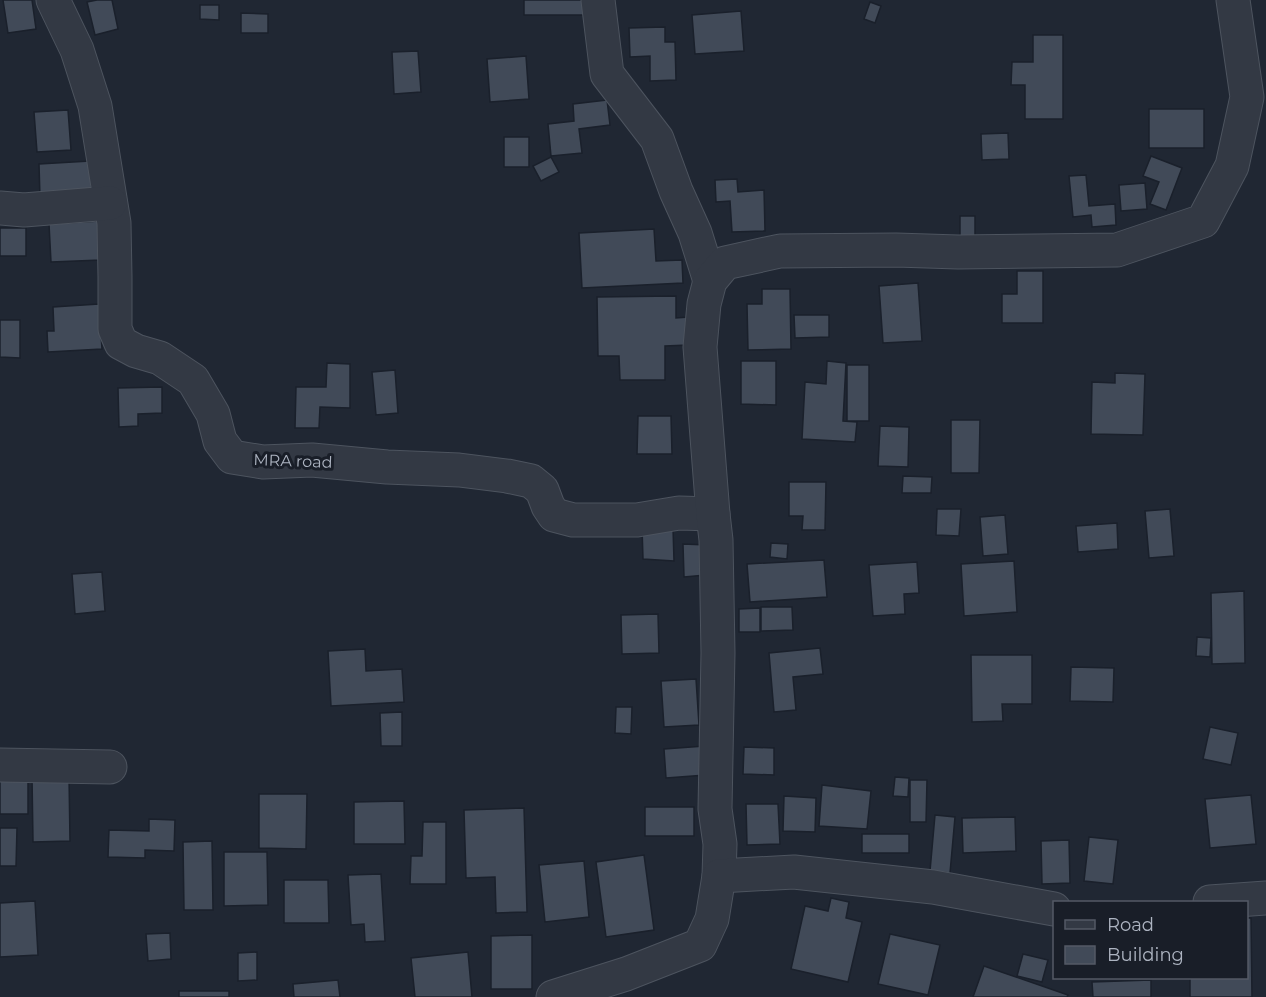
<svg xmlns="http://www.w3.org/2000/svg" width="1266" height="997" font-family="Montserrat,sans-serif">
<style>
.building{fill:#414a58;stroke:#1a202b;stroke-width:1.5}
.lines{fill:none;stroke-linecap:round;stroke-linejoin:round}
.minor-casing{stroke:#4d545f;stroke-width:35}
.minor{stroke:#333944;stroke-width:33}
.labels{text-anchor:middle;dominant-baseline:central;stroke-width:6;stroke-linejoin:round;paint-order:stroke}
.street-label{font-size:16px;fill:#adb4c1;stroke:#191e28}
</style>
<rect width="100%" height="100%" fill="#202733"/>
<g class="building">
<path d="M3 0H32L36 29 8 33Z"/>
<path d="M97 0H112L118 29 95 35 87 2Z"/>
<rect x="524" y="0" width="69" height="15"/>
<path d="M870 2 881 6 875 23 864 19Z"/>
<path d="M200 5H219V20L200 19Z"/>
<path d="M741 11 744 51 695 54 692 15Z"/>
<path d="M241 13 268 14V33H241Z"/>
<path d="M665 27V42H675L676 80 650 81V56L630 57 629 28Z"/>
<path d="M1033 35H1063V119H1025V85H1011L1012 62H1033Z"/>
<path d="M418 51 421 92 394 94 392 52Z"/>
<path d="M526 56 529 99 490 102 487 59Z"/>
<path d="M607 100 610 125 579 129 582 153 551 156 548 124 574 121 573 104Z"/>
<rect x="1149" y="109" width="55" height="39"/>
<path d="M68 110 71 150 37 152 34 112Z"/>
<path d="M1008 133 1009 159 982 160 981 134Z"/>
<rect x="504" y="137" width="25" height="30"/>
<path d="M1151 156 1182 168 1166 210 1150 204 1159 182 1143 176Z"/>
<path d="M551 157 559 172 541 181 533 166Z"/>
<path d="M90 161 92 195 40 198 39 164Z"/>
<path d="M1086 175 1089 206 1115 204 1116 225 1092 227 1091 215 1073 217 1069 176Z"/>
<path d="M737 179 738 192 764 190 765 231 732 232 730 201 716 202 715 180Z"/>
<path d="M1145 183 1147 209 1121 211 1119 185Z"/>
<rect x="960" y="216" width="15" height="24"/>
<path d="M99 221 101 260 51 262 49 224Z"/>
<rect x="0" y="228" width="26" height="28"/>
<path d="M654 229 656 261 682 260 683 283 582 288 579 233Z"/>
<path d="M1017 271H1043V323H1002V294H1017Z"/>
<path d="M918 283 922 341 883 343 879 286Z"/>
<path d="M762 289H790L791 349 748 350 747 304H762Z"/>
<path d="M676 296V318L689 317V345L665 346V380H620L619 356H598L597 297Z"/>
<path d="M99 304 102 349 48 352 47 331H54L53 307Z"/>
<path d="M794 315H829V337L795 338Z"/>
<path d="M0 320H20V358L0 357Z"/>
<path d="M741 361H776V405L741 404Z"/>
<path d="M827 361 846 363 843 421 857 422 855 442 802 439 805 382 826 384Z"/>
<path d="M327 363 350 364V408L320 407 319 428H295L296 387H326Z"/>
<rect x="847" y="365" width="22" height="56"/>
<path d="M395 370 398 413 376 415 372 372Z"/>
<path d="M1115 373 1145 374 1143 435 1091 434 1092 382 1115 383Z"/>
<path d="M162 387V413L138 414V426L119 427 118 388Z"/>
<path d="M638 416H671L672 454H637Z"/>
<path d="M951 420H980L979 473H951Z"/>
<path d="M880 426 909 427 908 467 878 466Z"/>
<path d="M903 476 932 477 931 493H902Z"/>
<path d="M789 482H826L825 530H802L803 516H789Z"/>
<path d="M937 509H961L959 536 936 535Z"/>
<path d="M1170 509 1174 556 1149 558 1145 511Z"/>
<path d="M1005 515 1008 554 983 556 980 517Z"/>
<path d="M1117 523 1118 549 1078 552 1076 526Z"/>
<path d="M642 527 673 528 674 561 643 559Z"/>
<path d="M771 543 788 544 787 559 770 557Z"/>
<path d="M683 544 707 545 706 575 684 577Z"/>
<path d="M824 560 827 597 750 602 747 564Z"/>
<path d="M1014 561 1017 612 964 616 961 564Z"/>
<path d="M917 562 919 593 904 594 905 614 873 616 869 565Z"/>
<path d="M102 572 105 611 75 614 72 574Z"/>
<path d="M1244 591 1245 663 1212 664 1211 593Z"/>
<path d="M761 607H792L793 630 761 631Z"/>
<path d="M760 608V632H739V609Z"/>
<path d="M658 614 659 653 622 654 621 615Z"/>
<path d="M1197 637 1211 638 1210 657 1196 656Z"/>
<path d="M820 648 823 674 793 677 796 710 774 712 769 653Z"/>
<path d="M365 649 366 671 402 669 404 702 331 706 328 651Z"/>
<path d="M971 655H1032V704H1002L1003 721 972 722Z"/>
<path d="M1071 667 1114 668 1113 702 1070 701Z"/>
<path d="M696 679 699 725 664 727 661 681Z"/>
<path d="M616 707H632L631 734 615 733Z"/>
<path d="M402 712V746H381L380 713Z"/>
<path d="M1210 727 1238 733 1231 765 1203 759Z"/>
<path d="M705 746 706 775 666 778 664 749Z"/>
<path d="M744 747 774 748V775L743 774Z"/>
<rect x="0" y="776" width="28" height="38"/>
<path d="M32 776H69L70 841 33 842Z"/>
<path d="M895 777 909 778 908 797 893 796Z"/>
<path d="M910 780H927L926 822H910Z"/>
<path d="M822 785 871 791 867 829 819 826Z"/>
<path d="M259 794H307L306 849 259 848Z"/>
<path d="M1251 795 1256 844 1210 848 1205 799Z"/>
<path d="M784 796 816 798 815 832 783 831Z"/>
<path d="M404 801 405 844H354V802Z"/>
<path d="M746 804H778L780 844 747 845Z"/>
<rect x="645" y="807" width="49" height="29"/>
<path d="M524 808 527 912 496 913 495 877 466 878 464 810Z"/>
<path d="M935 815 955 817 950 873 930 871Z"/>
<path d="M1015 817 1016 851 963 853 962 818Z"/>
<path d="M149 819 175 820 174 851 145 850V858L108 857 109 830 149 831Z"/>
<path d="M423 822H446V884H410L411 856H422Z"/>
<path d="M0 828H17L16 866H0Z"/>
<rect x="862" y="834" width="47" height="19"/>
<path d="M1089 837 1118 840 1113 884 1084 881Z"/>
<path d="M1069 840 1070 883 1042 884 1041 841Z"/>
<path d="M212 841 213 910H184L183 842Z"/>
<path d="M224 852H267L268 905 224 906Z"/>
<path d="M644 855 654 930 606 937 596 862Z"/>
<path d="M584 861 589 917 545 922 539 865Z"/>
<path d="M381 874 385 941 365 942 364 924 351 925 348 875Z"/>
<path d="M284 880H328L329 923H284Z"/>
<path d="M831 898 849 902 846 918 862 922 848 982 791 969 805 906 828 911Z"/>
<path d="M35 901 38 955 0 957V903Z"/>
<path d="M1246 918H1251L1252 997H1190V978H1246Z"/>
<path d="M170 933 171 959 148 961 146 934Z"/>
<path d="M890 934 940 945 928 995 878 984Z"/>
<path d="M532 935V989H491V936Z"/>
<path d="M257 952V980L238 981V953Z"/>
<path d="M468 952 472 997H415L411 958Z"/>
<path d="M1023 954 1048 960 1042 982 1017 976Z"/>
<path d="M984 966 1068 995 1067 997H973Z"/>
<path d="M338 980 340 997H294L293 984Z"/>
<path d="M1151 980V997H1093L1092 982Z"/>
<rect x="179" y="991" width="50" height="6"/>
</g>
<g class="lines">
<g class="minor-casing">
<g id="minor">
<path d="M53 0 77 50 95 106 114 223 115 277V329L121 343 136 351 160 358 193 380 213 414 220 441 232 457 263 462 312 460 387 467 459 470 507 476 531 481 542 490 548 506 554 515 573 520H637L679 513 713 514"/>
<path d="M598 0 607 74 657 139 676 191 695 233 710 281"/>
<path d="M0 208 24 210 110 203"/>
<path d="M0 765 110 767"/>
<path d="M719 876 720 844 715 809 718 653 716 540 713 514 700 347 704 304 710 281 725 263 780 251 896 250 958 252 1117 250 1203 221 1232 166 1247 97 1233 0"/>
<path d="M1210 902 1266 898"/>
<path d="M553 997 626 974 700 945 712 919 719 876 794 872 933 887 1054 909"/>
</g>
</g>
<use href="#minor" class="minor"/>
</g>
<g class="labels">
<g class="street-label">
<text transform="translate(293 461) rotate(2)">MRA road</text>
</g>
</g>
<rect x="1053" y="901" width="195" height="78" fill="#191e28" stroke="#545a65" stroke-width="1.5"/>
<rect x="1065" y="920" width="30" height="9" fill="#333944" stroke="#545a65" stroke-width="1.5"/>
<text x="1107" y="931" font-size="18" fill="#adb4c1">Road</text>
<rect x="1065" y="946" width="30" height="18" fill="#414a58" stroke="#545a65" stroke-width="1.5"/>
<text x="1107" y="961" font-size="18" fill="#adb4c1">Building</text>
</svg>
